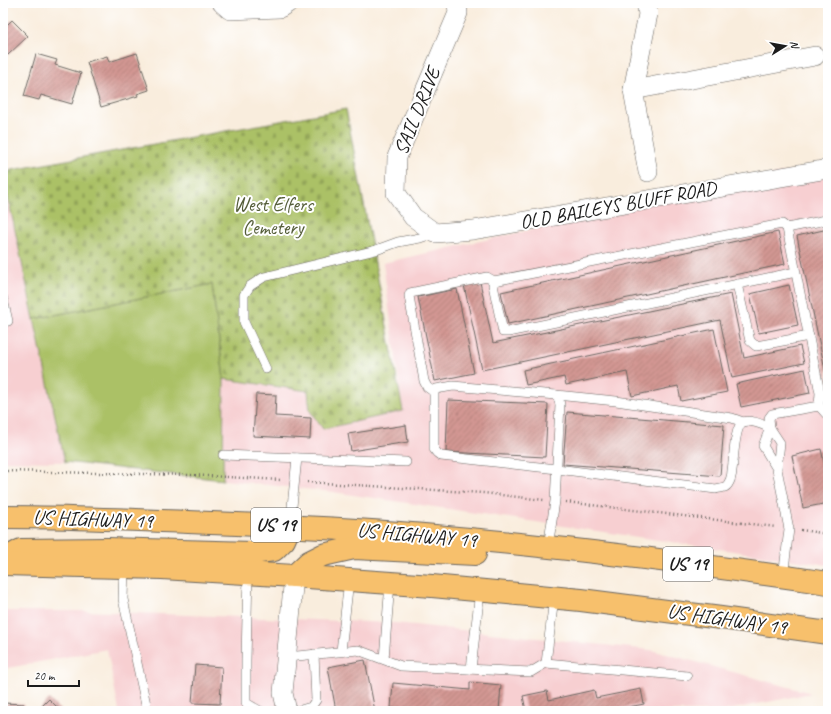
<svg xmlns="http://www.w3.org/2000/svg" width="831" height="714" font-family="Caveat,sans-serif">
<style>
.built{fill:#f7cfd1}
.grass{fill:#abc166;stroke:#646e41}
.cemetery{fill:url(#cemetery-stones);stroke:#646e41}
.building{fill:url(#building-hatch)}
.lines{fill:none;stroke-linecap:round;stroke-linejoin:round}
.lane-casing{stroke:#696560;stroke-width:10}
.street-casing{stroke:#696560;stroke-width:20}
.highway-casing{stroke:#696560;stroke-width:24}
.path{stroke:#696560;stroke-width:2.5;stroke-dasharray:1 3;stroke-linecap:butt}
.lane{stroke:#fff;stroke-width:9}
.street{stroke:#fff;stroke-width:19}
.highway{stroke:#f7c06c;stroke-width:22}
.labels{text-anchor:middle;dominant-baseline:central;stroke-width:4;stroke-linejoin:round;paint-order:stroke}
.shield{fill:#fff;stroke:#606060;stroke-width:1}
.shield-label{font-size:19px;font-weight:bold;fill:#1c1c1c}
.street-label{font-size:20px;fill:#1c1c1c;stroke:#fff}
.park-label{font-size:20px;fill:#555e3a;stroke:#fff}
</style>
<defs>
<pattern id="cemetery-stones" width="16" height="16" patternUnits="userSpaceOnUse"><rect width="16" height="16" fill="#abc166"/><path d="M2 7V4a2 2 0 0 1 4 0v3zM10 15v-3a2 2 0 0 1 4 0v3z" fill="#93a558"/></pattern>
<pattern id="building-hatch" width="6" height="6" patternUnits="userSpaceOnUse"><rect width="6" height="6" fill="#d39793"/><path d="M-1 1l2-2M0 6l6-6M5 7l2-2" fill="none" stroke="#aa7a77"/></pattern>
</defs>
<rect width="100%" height="100%" fill="#fff"/>
<filter id="ink" filterUnits="userSpaceOnUse"><feTurbulence type="fractalNoise" baseFrequency=".025" numOctaves="2"/><feDisplacementMap in="SourceGraphic" scale="8" xChannelSelector="R" yChannelSelector="G"/><feConvolveMatrix kernelMatrix="1 2 1 2 8 2 1 2 1" color-interpolation-filters="sRGB"/></filter>
<filter id="wash" filterUnits="userSpaceOnUse"><feTurbulence type="fractalNoise" baseFrequency=".012" numOctaves="4" result="noise"/><feDisplacementMap in="SourceGraphic" scale="16" xChannelSelector="R" yChannelSelector="G"/><feGaussianBlur stdDeviation="0.9" result="paint"/><feColorMatrix in="noise" values="0 0 0 0 0 0 0 0 0 0 0 0 0 0 0 0 0 1.4 0 .05"/><feComposite in="paint" operator="in"/></filter>
<g filter="url(#wash)">
<rect width="100%" height="100%" fill="#f9eddd"/>
<g class="built">
<path d="M828 163V565L333 492 223 480 224 379 308 391 310 411H403L383 263Z"/>
<path d="M3 175 36 327 65 462 3 461Z"/>
<path d="M3 611H83L395 623 651 650 811 693 724 711H119L107 649 3 669Z"/>
</g>
<path class="grass" d="M212 284 224 379 223 480 65 462 34 319Z"/>
<path class="cemetery" d="M346 109 403 411 323 429 310 411 308 391 224 379 212 284 34 319 3 174 12 170Z"/>
<g id="blocks">
<g class="building">
<path d="M3 19 8 24 12 20 28 36 8 55 3 49Z"/>
<path d="M137 53 149 90 137 94 138 96 101 107 87 62 107 56 109 62Z"/>
<path d="M36 54 57 60 55 65 81 73 72 104 41 95 39 100 24 96Z"/>
<path d="M828 229V379H827L797 236Z"/>
<path d="M778 232 785 264 508 324 501 292Z"/>
<path d="M480 282 493 343 731 294 744 358 800 346 804 363 732 378 720 320 482 370 464 285Z"/>
<path d="M789 285 798 325 759 333 750 294Z"/>
<path d="M457 289 474 373 435 381 418 297Z"/>
<path d="M714 329 727 392 681 401 678 386 632 396 627 372 566 385 564 377 526 385 523 370Z"/>
<path d="M805 369 810 393 741 407 736 384Z"/>
<path d="M256 394 276 395 275 416 311 418 310 439 253 436Z"/>
<path d="M448 400 548 404 545 457 446 452Z"/>
<path d="M567 412 724 425 720 476 563 464Z"/>
<path d="M406 425 408 442 351 451 348 434Z"/>
<path d="M821 449 828 480V503L803 508 792 456Z"/>
<path d="M365 660 375 711H336L328 667Z"/>
<path d="M195 665 222 667 220 704 192 703Z"/>
<path d="M470 682 501 685 499 711H429L391 708 393 683 470 690Z"/>
<path d="M641 689 644 704 608 711H526L523 696 547 691 549 700 594 690 596 698Z"/>
<path d="M49 699 61 711H37Z"/>
<path d="M3 703 24 704V711H3Z"/>
</g>
</g>
</g>
<g filter="url(#ink)">
<use href="#blocks" fill-opacity="0" stroke="#696560" stroke-width="1"/>
<g class="lines">
<g class="lane-casing">
<g id="lane">
<path d="M787 228 826 220 828 218"/>
<path d="M796 272 508 332H503L493 285 494 281 782 224 787 228 820 393 819 406"/>
<path d="M737 284 750 341 756 346 809 336"/>
<path d="M3 299 8 321 3 322"/>
<path d="M266 369 244 322V295L250 286 264 277 376 250 398 242 420 238 435 233"/>
<path d="M434 392 427 387 424 381 409 296 410 293 487 277 494 281"/>
<path d="M556 395 616 401 732 418 743 422"/>
<path d="M770 428 769 418 772 414 819 406 828 416"/>
<path d="M223 455 406 462"/>
<path d="M777 469 780 443 770 428 763 446 777 469 789 529 783 577"/>
<path d="M290 526 297 458"/>
<path d="M548 547 555 501 560 405 559 400 556 395 453 386 436 389 434 392V449L437 453 441 456 557 469 716 489C718 488 722 488 725 487 730 484 732 475 732 470 734 460 734 427 743 422 752 419 763 425 770 428"/>
<path d="M124 567 123 599 147 709 149 711"/>
<path d="M248 573 246 660V703L260 711"/>
<path d="M341 651 349 580"/>
<path d="M287 657 358 650 401 666 531 672 546 663 554 598"/>
<path d="M384 659 390 583"/>
<path d="M546 663 687 676"/>
<path d="M471 669 480 591"/>
<path d="M297 711 311 707 316 700 314 654"/>
</g>
</g>
<g class="street-casing">
<g id="street">
<path d="M222 3 230 10 280 8 288 3"/>
<path d="M457 3 458 13 397 157 396 193 413 217 435 233 473 230 828 169"/>
<path d="M646 3 648 14 633 90 648 172"/>
<path d="M633 90 815 56"/>
<path d="M287 711 283 693 294 576"/>
</g>
</g>
<g class="highway-casing">
<g id="highway">
<path d="M3 517C72 517 142 520 211 523 286 526 361 529 435 536 567 547 698 564 828 583"/>
<path d="M3 560 21 550 107 549 252 553 274 550 284 540 290 526"/>
<path d="M3 564 162 568 294 576 432 586 581 600 721 618 828 633"/>
<path d="M294 576 309 562 323 555 354 548 475 554"/>
</g>
</g>
<g class="path">
<path d="M3 471 190 475 282 480"/>
<path d="M307 482 484 493 544 500"/>
<path d="M566 502 776 527"/>
<path d="M801 530 828 534"/>
</g>
<use href="#lane" class="lane"/>
<use href="#street" class="street"/>
<use href="#highway" class="highway"/>
</g>
</g>
<g class="labels">
<g class="shield">
<rect x="251" y="508" width="50" height="34" rx="3"/>
<rect x="663" y="547" width="50" height="34" rx="3"/>
</g>
<g class="shield-label">
<text x="276" y="525">US 19</text>
<text x="688" y="564">US 19</text>
</g>
<g class="street-label">
<text transform="translate(417 111) rotate(-68)">SAIL DRIVE</text>
<text transform="translate(618 205) rotate(-10)">OLD BAILEYS BLUFF ROAD</text>
<text transform="translate(93 519) rotate(2)">US HIGHWAY 19</text>
<text transform="translate(417 535) rotate(5)">US HIGHWAY 19</text>
<text transform="translate(727 619) rotate(8)">US HIGHWAY 19</text>
</g>
<g class="park-label">
<text x="273" y="204">West Elfers<tspan x="273" dy="23">Cemetery</tspan></text>
</g>
</g>
<rect width="831" height="714" fill="none" stroke="#fff" stroke-width="16"/>
<g transform="translate(785 46) rotate(79)" stroke="#ffffff" stroke-width="3" paint-order="stroke">
<path d="M0-3L7 15L0 10L-7 15Z" fill="#1c1c1c"/>
<text y="-6" font-size="11" font-weight="bold" text-anchor="middle" fill="#1c1c1c">N</text>
</g>
<path d="M28 680v6h51v-6" fill="none" stroke="#1c1c1c" stroke-width="2"/>
<text x="34" y="680" font-size="12" fill="#1c1c1c" stroke="#ffffff" stroke-width="3" paint-order="stroke">20 m</text>
</svg>
